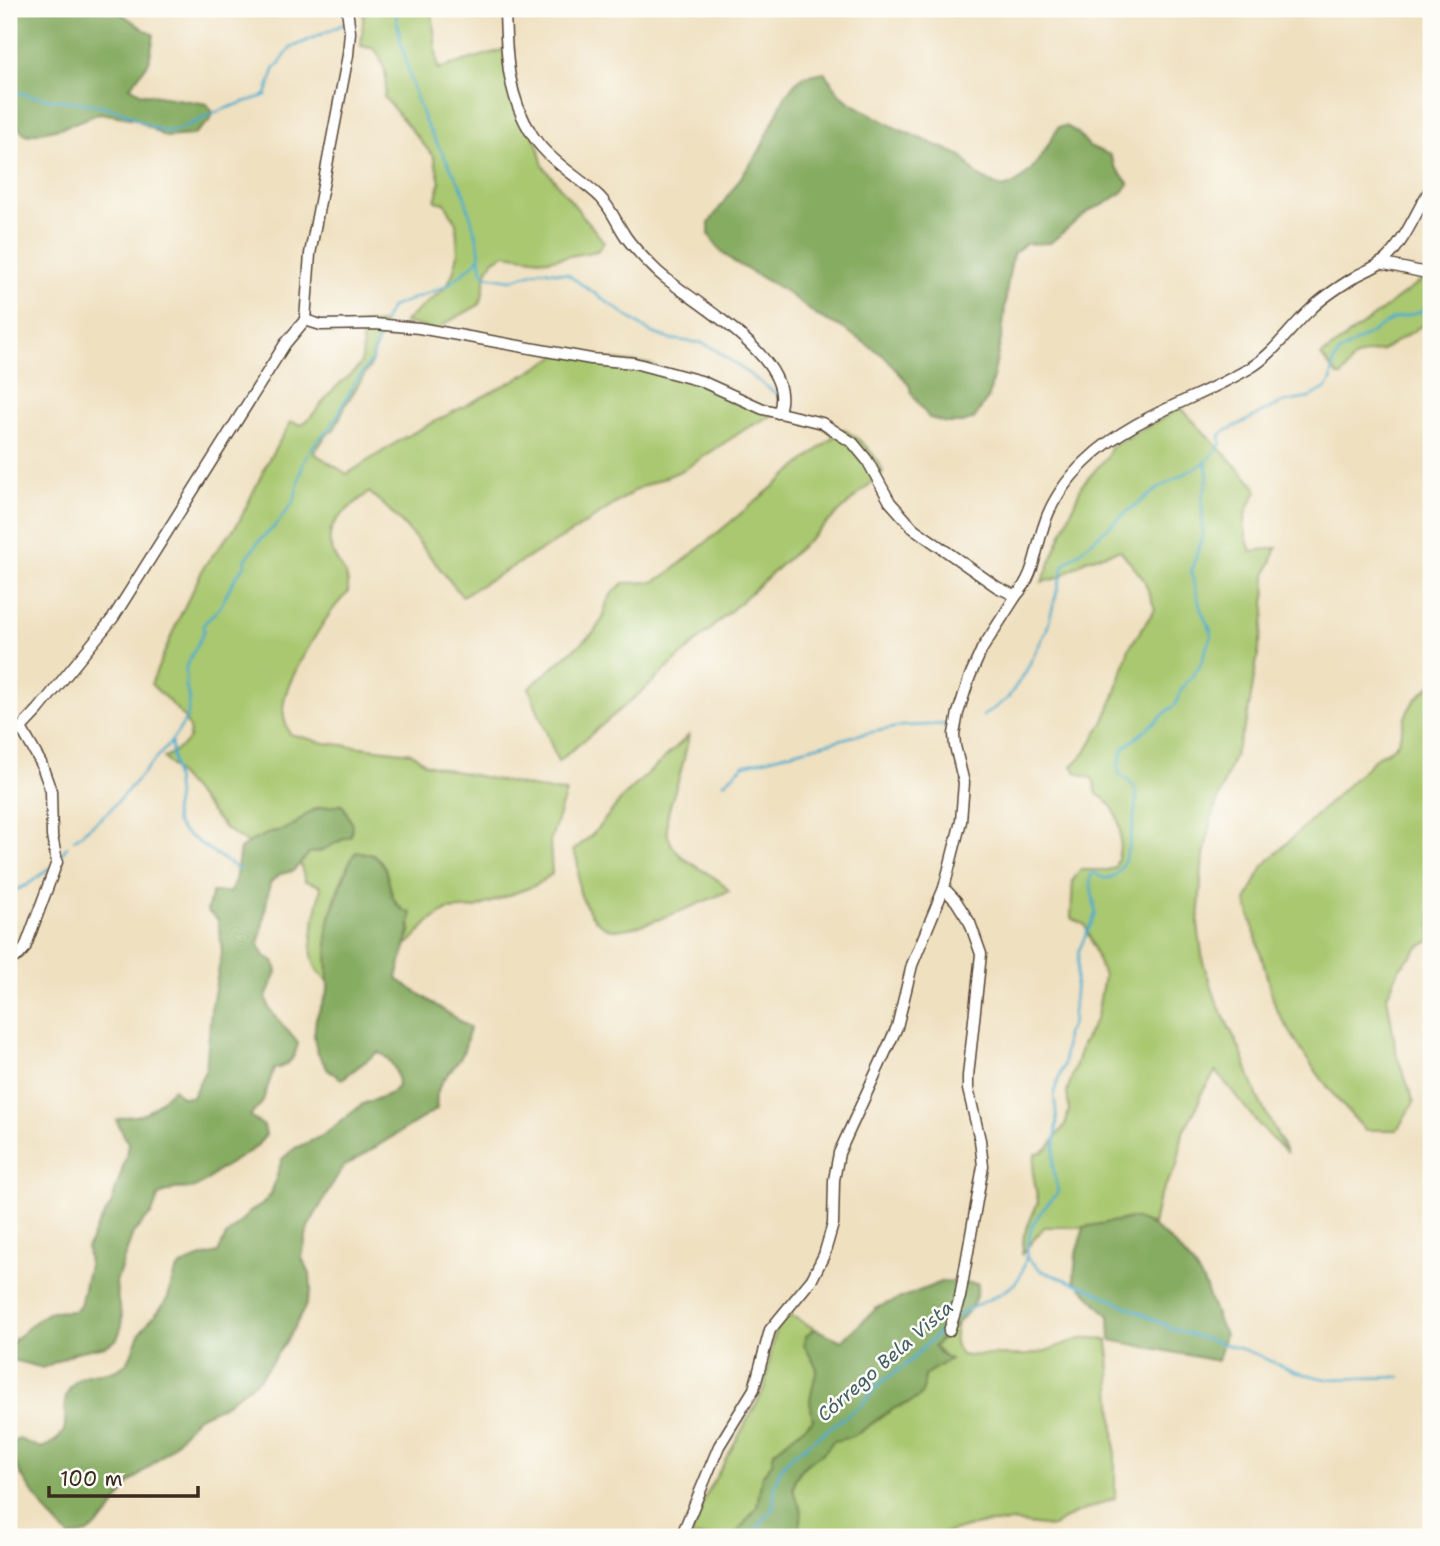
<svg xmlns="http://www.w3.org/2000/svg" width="1440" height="1546" font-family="'Shantell Sans',sans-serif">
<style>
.green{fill:#a9c870;stroke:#727947;stroke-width:2}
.forest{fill:#86ac62;stroke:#606b40;stroke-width:2}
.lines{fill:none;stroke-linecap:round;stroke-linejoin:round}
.stream{stroke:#4daccc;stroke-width:2.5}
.street-casing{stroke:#564536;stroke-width:13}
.street{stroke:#fff;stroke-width:10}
.labels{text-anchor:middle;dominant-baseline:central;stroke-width:5;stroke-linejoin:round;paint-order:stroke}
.water-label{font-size:19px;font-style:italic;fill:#425e64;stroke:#fdfcf7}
</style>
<rect width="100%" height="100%" fill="#fdfcf7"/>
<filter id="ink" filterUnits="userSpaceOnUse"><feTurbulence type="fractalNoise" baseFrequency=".0143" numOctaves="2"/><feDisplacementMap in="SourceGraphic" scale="14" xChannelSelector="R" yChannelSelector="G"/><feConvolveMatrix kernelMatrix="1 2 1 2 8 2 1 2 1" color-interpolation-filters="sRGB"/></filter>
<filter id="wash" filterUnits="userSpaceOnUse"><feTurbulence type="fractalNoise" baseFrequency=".00686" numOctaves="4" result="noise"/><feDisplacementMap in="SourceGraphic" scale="28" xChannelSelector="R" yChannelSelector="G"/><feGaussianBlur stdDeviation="1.57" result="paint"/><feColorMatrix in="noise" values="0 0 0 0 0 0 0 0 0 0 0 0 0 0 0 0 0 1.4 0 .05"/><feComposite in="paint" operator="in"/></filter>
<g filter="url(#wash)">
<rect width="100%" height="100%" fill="#efe0c0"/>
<g class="green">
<path d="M364 9H432L438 69 509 48 520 103 537 143 543 166 604 242 597 251 548 260 505 254 494 260 487 270 482 298 479 305 444 324 441 332 404 322 447 286 453 273 458 254 456 223 445 203 435 201 440 182 434 157 384 97C388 75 386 68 375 49L361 46Z"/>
<path d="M1429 275H1431V320L1381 351 1366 353 1354 358 1342 376H1338L1321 356Z"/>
<path d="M384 323 370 366 346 404 335 428 325 437 314 453 347 474 405 437 528 373 559 354 648 364 777 413 747 428 683 470 639 488 571 533 462 596C433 561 405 521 369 492 348 510 317 525 335 557 344 573 349 574 348 593 330 607 287 679 284 702 282 714 284 723 290 734L325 743 412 753 426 764 454 771 551 791 566 792 550 842 552 874 536 885 476 908 447 910 429 922 403 949C405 943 411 934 411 928 411 915 399 909 394 899 383 877 391 852 356 852 342 873 331 905 328 930 326 946 328 965 328 981 297 960 318 916 321 886L305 881 300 863 309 853 319 852 340 840 341 805C333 807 325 806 318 808 308 811 303 819 295 824 281 833 262 834 248 844L225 828 164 758C171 753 182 748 187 741 200 724 162 696 151 684L179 618 205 565 239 522 269 459 291 422 301 425C316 416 321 401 334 389 342 380 356 374 361 362 365 352 360 336 362 324Z"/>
<path d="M1181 408 1255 486 1257 492C1242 513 1242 529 1251 551L1277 548 1266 574 1265 612 1247 720 1211 819 1202 867 1198 925 1203 962 1218 1005 1240 1049 1258 1098 1287 1153 1260 1126 1216 1071 1201 1094 1198 1105 1183 1132 1177 1166 1159 1197 1153 1225 1132 1218 1084 1227H1044L1022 1254 1024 1235 1038 1202 1033 1173 1035 1154 1042 1152 1050 1146 1066 1123 1069 1109 1067 1092 1082 1045 1097 1017 1104 976 1085 925 1071 918 1073 880 1080 870H1107L1115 868C1124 841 1124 809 1097 794L1093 779 1076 772 1072 766 1084 754 1103 723 1116 692 1129 648 1155 609 1144 580 1120 550 1086 560 1058 578 1042 582 1082 485 1107 457 1111 447Z"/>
<path d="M843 429C862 440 874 452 883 472L646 688 558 762 529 688 594 632 603 618 607 602 613 592 624 583 653 582 669 573Z"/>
<path d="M1431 685V940L1418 948 1399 969 1387 996 1397 1056 1414 1102 1397 1130H1365L1336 1098 1307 1059 1276 1009 1246 901 1263 866 1378 756C1408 744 1396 734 1408 711 1413 700 1422 692 1431 685Z"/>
<path d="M689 735C686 750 683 764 679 778 670 808 654 835 685 859 700 871 717 875 729 891 707 900 630 935 610 929 596 925 588 911 582 898 574 883 583 865 573 851L593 834 623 797Z"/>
<path d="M792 1316 815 1329 806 1336 804 1345 817 1368 810 1400 813 1420 774 1452 772 1463 762 1476 757 1507 734 1537H691L704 1499 764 1390 776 1327 785 1318Z"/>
<path d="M957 1323C954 1336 953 1344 961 1355L968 1356C988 1354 1008 1356 1028 1355 1056 1352 1080 1330 1108 1341L1115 1447V1498L1073 1515 1051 1527 1011 1522 979 1524 930 1537H797L801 1510 794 1496V1486L795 1478 808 1462 822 1454 833 1441 859 1433 894 1408 910 1403 924 1387V1375L949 1359 934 1347Z"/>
</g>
<g class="forest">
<path d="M9 9H114C128 17 140 28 154 35L149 62 130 87 140 93 207 104 213 113 210 121 193 135 165 137 136 119 100 113 64 127 28 135 21 131 9 111Z"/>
<path d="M824 72 839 93 848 101 896 128 962 156 977 175 1002 188C1028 183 1046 150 1058 127L1066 126 1077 132 1089 146 1110 155 1115 167 1129 184 1123 192 1103 205 1090 210 1050 243 1025 244 1013 254 1008 280 1002 335 989 396 974 419 963 423H946L929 418 913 396 908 383 884 356 841 327 817 316 785 291 734 262 719 249 709 235V223L760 150 785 96 795 83 804 76Z"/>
<path d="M341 805 344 807 352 824 351 836C336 841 325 852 309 853L293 871 280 874 270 883 259 945 264 956 274 961 277 972 266 997 270 1010 298 1043C295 1058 289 1066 274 1069L262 1103 250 1116 264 1126 266 1135 255 1148 219 1170 205 1182 194 1188 174 1189 159 1195 152 1213 133 1233 116 1282 118 1302 122 1318 120 1332 116 1340 106 1346 76 1352 43 1368 9 1359V1349L14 1340 36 1321 49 1312 74 1311 80 1306 89 1265 87 1248 98 1225 111 1205 126 1157 128 1143 116 1120C128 1114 129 1118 139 1115 152 1112 163 1098 173 1089L182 1097H192L206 1069 211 1010 222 951 218 920 207 911 212 892H230L235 881 240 849 251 841 271 832 283 830 295 824 308 813 319 808Z"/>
<path d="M356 852C405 853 375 904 411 913 411 935 401 957 397 979L470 1028C467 1036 466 1047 462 1055 451 1076 433 1080 437 1109L342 1168 308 1227 302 1258 310 1274 311 1290 305 1307 290 1336 260 1378 223 1406 196 1418 170 1449 129 1484 107 1517 88 1533 70 1537C53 1522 9 1466 9 1444L19 1439 41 1448C86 1431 50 1409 74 1383 89 1366 113 1380 127 1362 134 1354 134 1342 140 1333 148 1321 160 1312 167 1299 172 1290 170 1277 178 1269 187 1260 206 1256 218 1253L226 1236 251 1211 262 1205 271 1194 282 1159 295 1148 322 1136 363 1104 392 1093 398 1086C398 1071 392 1059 378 1052L342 1079 329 1071 317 1052 314 1037 316 1018 328 991 327 934 330 917 349 863Z"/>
<path d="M1132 1218C1160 1224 1195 1262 1206 1288 1212 1305 1216 1319 1225 1334L1218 1361 1110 1340 1109 1316 1074 1280 1076 1255 1084 1227Z"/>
<path d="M944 1281 978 1284C976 1317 951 1323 934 1347L939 1353 950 1359 924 1375C924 1382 925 1390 920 1396 913 1403 903 1404 895 1408 872 1420 861 1438 833 1441 824 1458 803 1460 795 1479 790 1493 798 1499 801 1510 803 1518 799 1530 797 1537H734L757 1507 762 1476 772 1463 774 1452 813 1420 810 1400 817 1368 804 1345 806 1336 815 1329 842 1341 878 1307Z"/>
</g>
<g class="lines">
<g class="stream">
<path d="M395 9 401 43 414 91 425 122 462 188 478 242 482 271 486 276 511 280 542 270 567 274 650 332 669 339 702 343 713 348 778 395"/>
<path d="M370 10 372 9"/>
<path d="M9 89C46 104 88 98 125 113 140 119 152 131 169 131 185 130 200 118 214 113 231 106 249 101 266 95L274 70 291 48 346 23"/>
<path d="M383 323 391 307 447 286 476 262 479 256"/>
<path d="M983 716 1007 699 1025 673 1047 629 1064 565 1125 513 1159 488 1206 462"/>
<path d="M171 742 177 795 174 814 176 823 182 831 239 870"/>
<path d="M724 783 744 765 858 735 903 726 954 724"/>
<path d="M74 840 108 812 171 742 187 718 190 699 186 687V667L204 631 203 625C209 618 217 612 222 604 230 588 232 579 245 566L246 559 259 541 276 525 294 501 303 463 316 442 332 426 354 384 372 360 381 329"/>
<path d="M59 857 67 847"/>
<path d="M9 893 27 885 50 868"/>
<path d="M1026 1257 1042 1271 1090 1289 1178 1331 1245 1350 1295 1372 1326 1379 1400 1377"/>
<path d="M957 1317C974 1303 998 1299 1014 1284 1029 1269 1025 1246 1032 1227 1037 1213 1049 1204 1058 1192L1053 1167 1057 1122 1054 1092 1064 1064 1066 1034 1072 1023 1079 950 1096 913 1090 882 1091 875 1095 873C1129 900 1133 815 1137 798 1137 786 1128 780 1119 774L1118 766 1124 748 1176 704 1181 690 1200 666 1212 633 1201 610 1191 572 1203 534 1202 499 1208 478 1206 462 1221 444 1220 435 1224 432 1281 403 1309 398 1326 388 1331 381 1334 361 1340 352 1393 319 1421 312 1431 299"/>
<path d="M750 1537 773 1509 775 1484 780 1470 789 1458 862 1404 882 1382 907 1364 946 1325"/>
</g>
</g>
</g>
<g filter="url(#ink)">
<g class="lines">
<g class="street-casing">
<g id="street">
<path d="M505 9C506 54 507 97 533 136 549 161 579 177 600 197 611 208 617 224 626 237 635 250 647 261 658 272 690 301 802 361 778 413"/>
<path d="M1380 263 1431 274"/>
<path d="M305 320 310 254 348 55 350 32 347 9"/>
<path d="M9 737 21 728 38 710 113 618 285 344 305 320 321 325 375 324 419 328 591 359 634 363 701 381 763 409 822 423 853 443 867 460 890 502 913 528 997 587 1016 596C1034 576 1035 553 1043 528 1050 503 1067 479 1085 462 1132 416 1196 400 1250 368 1275 353 1290 328 1311 309 1325 295 1342 285 1358 275 1368 270 1378 266 1386 259 1406 240 1416 211 1431 188"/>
<path d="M944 888 956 901 970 923 981 954 968 1076V1089L980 1140 983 1166 960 1297 949 1331"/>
<path d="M9 961 19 955 25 948 57 862 52 836 51 791 41 763 21 728"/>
<path d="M681 1537 719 1446 754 1389 770 1330 812 1279 824 1255 833 1224 834 1180 839 1153 897 1027 912 965 944 888 961 821 964 783 955 746 954 734 958 713 970 676 982 649 1016 596"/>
</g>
</g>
<use href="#street" class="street"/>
</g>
</g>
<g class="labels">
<g class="water-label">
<text transform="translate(885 1361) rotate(-41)">Córrego Bela Vista</text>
</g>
</g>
<rect width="1440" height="1546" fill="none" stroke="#fdfcf7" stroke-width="35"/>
<path d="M49 1486v10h149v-10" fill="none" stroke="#3b2a1e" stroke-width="3.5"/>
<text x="60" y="1486" font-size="21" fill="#3b2a1e" stroke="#fdfcf7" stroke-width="5" paint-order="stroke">100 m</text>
</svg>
